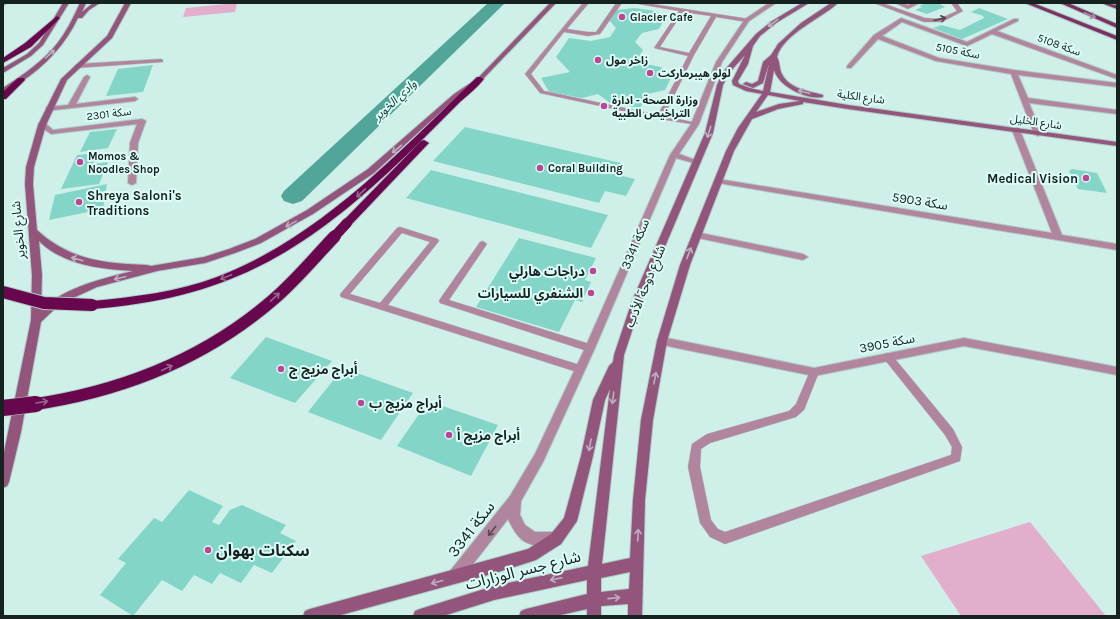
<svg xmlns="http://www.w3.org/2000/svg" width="1120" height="619" font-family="Karla,'Noto Sans Arabic',sans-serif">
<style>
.green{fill:#e3adcc}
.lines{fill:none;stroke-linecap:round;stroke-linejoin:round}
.river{fill:#52a599;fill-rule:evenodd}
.building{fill:#82d5c7}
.lane-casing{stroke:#aecbc5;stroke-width:1}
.street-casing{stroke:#aecbc5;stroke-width:2}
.secondary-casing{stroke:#aecbc5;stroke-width:2}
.primary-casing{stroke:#aecbc5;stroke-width:2}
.highway-casing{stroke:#aecbc5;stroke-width:2}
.lane{fill:#b2859f;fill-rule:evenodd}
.street{fill:#b2859f;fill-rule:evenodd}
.secondary{fill:#94557c;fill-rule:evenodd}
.primary{fill:#7d3162;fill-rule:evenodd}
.highway{fill:#68074d;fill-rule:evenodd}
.highway-bridge-far2-casing{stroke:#aecbc5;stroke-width:10;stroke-linecap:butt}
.highway-bridge-far1-casing{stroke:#aecbc5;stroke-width:14;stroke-linecap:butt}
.highway-bridge-casing{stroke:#aecbc5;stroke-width:17;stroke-linecap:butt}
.highway-bridge-far2{stroke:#68074d;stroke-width:10}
.highway-bridge-far1{stroke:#68074d;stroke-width:12}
.highway-bridge{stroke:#68074d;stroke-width:16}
.oneway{stroke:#a88da5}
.oneway2{stroke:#544a53}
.oneway3{stroke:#bcb1c0}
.oneway4{stroke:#966991}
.poi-dot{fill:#c04496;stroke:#dcfdf7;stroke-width:1.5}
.labels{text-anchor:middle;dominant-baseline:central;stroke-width:4;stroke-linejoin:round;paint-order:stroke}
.far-poi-label{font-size:11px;font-weight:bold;fill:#162220;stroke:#dcfdf7;text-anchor:start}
.far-street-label{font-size:11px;fill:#162220;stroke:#dcfdf7}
.far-water-label{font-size:12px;font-style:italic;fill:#143b35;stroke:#dcfdf7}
.poi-label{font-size:13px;font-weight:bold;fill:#162220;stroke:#dcfdf7;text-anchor:start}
.street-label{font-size:13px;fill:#162220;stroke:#dcfdf7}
.near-street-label{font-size:16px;fill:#162220;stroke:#dcfdf7}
.near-poi-label{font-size:16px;font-weight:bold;fill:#162220;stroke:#dcfdf7;text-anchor:start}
</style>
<rect width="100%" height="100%" fill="#cff0e9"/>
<g class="green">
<path d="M237 3 235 12 183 17 186 8Z"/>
<path d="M1030 522 1106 616H961L921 556Z"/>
</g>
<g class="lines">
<path class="river" d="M488 3H505L302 201 293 204 284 201 281 196 284 191Z"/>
</g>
<g class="building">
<path d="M926 3H938L945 7 927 14 915 10 922 7 919 6Z"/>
<path d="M634 8 656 11 665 18 659 29 642 33 635 42 643 50 636 62 661 67 672 76 665 90 648 94 640 108 610 103 598 94 582 98 549 92 541 78 570 72 556 57 569 38 591 41 610 37 616 28 609 20 617 10Z"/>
<path d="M979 8 1008 19 962 39 933 28 941 25 960 30 984 18 983 16 971 12Z"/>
<path d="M153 65 143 92 106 96 118 69Z"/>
<path d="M465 127 621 163 615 174 635 179 626 196 605 191 599 203 433 161Z"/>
<path d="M117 129 108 148 80 152 90 132Z"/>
<path d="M98 153 93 164 108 162 99 184 61 189 77 155Z"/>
<path d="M1072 169 1097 173 1107 193 1078 189 1069 171Z"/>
<path d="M431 170 608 215 591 248 406 198Z"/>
<path d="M107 184 103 209 49 220 55 195Z"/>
<path d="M519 238 596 258 585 280 591 282 582 302 575 300 559 332 476 307Z"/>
<path d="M266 337 332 361 295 403 230 378Z"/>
<path d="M343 368 413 393 381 440 308 412Z"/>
<path d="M428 401 498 425 471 476 397 446Z"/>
<path d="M189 490 223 506 212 522 219 525 230 510 242 505 286 525 280 533 296 541 272 573 254 565 241 583 220 573 212 584 194 575 182 591 162 580 133 616 100 595 126 563 118 559 154 518 162 522Z"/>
</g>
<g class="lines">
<g class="lane-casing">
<g id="lane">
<path d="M583 3H589L567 29 588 32H596L616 3H622L600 34 588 36 564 32 531 74 544 91 658 115 688 56 654 48 679 11 633 3H646L749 19V21L747 22 716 17 694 55 664 116 697 123V125L660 119 540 93 525 74ZM683 12 711 16 689 53 660 47Z"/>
<path d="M874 3H882L925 18 939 19 957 11 951 3H957L963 11 942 22H924Z"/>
<path d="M895 3H902L908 5 913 3H920L908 9Z"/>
<path d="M161 59 163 60V62L77 68 74 66 77 64Z"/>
<path d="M400 227 438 239 439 241 388 305 583 366 585 369 583 372 580 373 341 297 340 295 341 293 397 228ZM402 233 430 242 380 303 350 294Z"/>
<path d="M483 241 487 244 449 300 593 345 595 348 593 351 590 352 440 303 439 301 440 299 480 242Z"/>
<path d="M888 353 891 354 953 429 962 447 960 461 725 544 710 537 700 523 688 467 692 444 707 434 789 411 796 404 811 369 814 368 817 369 819 372 804 410 796 417 710 443 701 449 700 467 711 520 718 529 725 532 951 455 952 447 945 435 885 360 883 357 885 354Z"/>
</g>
</g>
<g class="street-casing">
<g id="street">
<path d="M3 3H7L4 5Z"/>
<path d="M769 3H776L749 21 722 62 699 124 679 154 701 162 697 164 676 158 595 348 543 462 521 501 520 515 525 525 535 532H556L561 534 563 539 561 544C556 546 551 546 545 546 524 546 517 538 508 519L460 581 455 583 450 581 448 576 450 571 510 496 535 454 585 348 670 155 691 124 716 62 745 19Z"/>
<path d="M901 18 967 42 1014 19H1018V21L997 31 1117 75V79L992 34 967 46 902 22 882 36 939 58 1014 70 1117 83V87L1018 75 1028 98 1117 110V114L1029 103 1042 134 1038 136 1034 134 1011 74 936 61 878 39 851 68H847V66L874 35Z"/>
<path d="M87 75 90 77 76 104 135 97 138 99 135 101 46 111V107L68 105 84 77Z"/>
<path d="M142 119 146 121 138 143 136 183 132 185 128 183 130 143 137 124 51 134 38 125 39 123H45L53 130Z"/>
<path d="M1013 128H1019L1020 130 1062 235 1117 244V250L718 183 714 181 718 179 1052 233 1012 130Z"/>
<path d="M696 232 803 254 808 257 803 260 693 237 692 235 693 233Z"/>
<path d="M662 337 814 368 964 338 1117 367V375L964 346 814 376 662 345 658 344 657 341 658 338Z"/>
</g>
</g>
<g class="secondary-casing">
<g id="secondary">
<path d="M63 3H69L43 45 31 56 3 73V68L27 54 39 43Z"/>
<path d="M80 3H86L82 12 93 3H100L89 10 82 18H78C65 45 46 65 21 82 16 86 10 91 3 93V88C23 75 45 60 59 41 68 29 74 16 80 3Z"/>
<path d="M125 3H131L112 38 67 80 46 125 34 167 33 184 37 230C71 261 104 263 147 265L151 266 204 257 229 249 255 239 307 210 368 169 454 94 478 78 550 3H556L482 80 458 96 374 173 313 214 261 243 235 253 205 263 157 271 97 287 60 304 41 322 21 432 9 482 7 486 3 488V457L31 320 32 275 25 184 26 167 38 125 61 79 107 36ZM39 241C63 265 100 269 133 271 100 279 67 287 41 309L42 275Z"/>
<path d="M802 3H809L776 23 760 36 753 46 748 64 738 81 739 84 750 88 763 91 769 64 763 83 753 88 743 84 746 82 752 84 758 81 763 62 771 55 778 44 801 23 831 3H838C822 18 783 34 777 57 780 61 779 69 782 74 789 89 809 91 823 95V97C807 100 779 87 774 70L770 92 848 105 1117 142V146L848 109 803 102V104L778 109 752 119 734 151 690 265 667 341 653 420 645 500 642 616H628V604L601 606V616H587V609L556 616H519L521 611 526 609 587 594V580L494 600 443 616H413L415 611 420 609 494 586 588 566 610 389 605 400 593 456 577 521 561 544 536 560 495 573 337 616H303L305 611 310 609 528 549 551 534 564 518 581 456 593 400 609 366 613 362 614 355 632 301 705 133 717 85 723 72 756 34 772 21ZM745 55 732 81 733 85 746 91 762 94 738 128 726 151 680 265 657 341 641 420 633 500 630 558 602 564 624 355 642 301 713 133 723 85 729 73ZM768 95 800 101 779 104 756 112ZM630 572 629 589 601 592V578Z"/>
</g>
</g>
<g class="primary-casing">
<g id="primary">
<path d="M1025 3H1033L1117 36V40Z"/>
<path d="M1060 3H1068L1117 24V28Z"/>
<path d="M1103 3 1117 5V9L1104 4Z"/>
</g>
</g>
<g class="highway-casing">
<g id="highway">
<path d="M57 16 60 18 31 47 3 63V58L25 43Z"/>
<path d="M477 77H480L484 79C477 88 468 95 460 102 445 117 430 132 415 147 314 245 237 298 92 309L88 308 86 305 88 302 92 301C134 297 177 292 217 277 321 237 398 153 477 77Z"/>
<path d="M18 78H24L25 80 6 99H3V92Z"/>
<path d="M424 140 429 143 427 145 351 225H343L342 223 343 221 421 141Z"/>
</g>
</g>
<use href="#lane" class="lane"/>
<use href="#street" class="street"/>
<use href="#secondary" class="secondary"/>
<use href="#primary" class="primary"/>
<use href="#highway" class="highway"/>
<g class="highway-bridge-far2-casing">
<path id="highway-bridge-far2" d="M334 237 347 223"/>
</g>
<g class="highway-bridge-far1-casing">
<g id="highway-bridge-far1">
<path d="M3 292 44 303 92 305"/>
<path d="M30 405C119 392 205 359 274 299 296 280 315 257 335 236"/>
</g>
</g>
<g class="highway-bridge-casing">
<path id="highway-bridge" d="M3 408 36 404"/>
</g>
<use href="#highway-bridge-far2" class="highway-bridge-far2"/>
<use href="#highway-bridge-far1" class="highway-bridge-far1"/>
<use href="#highway-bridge" class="highway-bridge"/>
</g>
<defs><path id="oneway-shaft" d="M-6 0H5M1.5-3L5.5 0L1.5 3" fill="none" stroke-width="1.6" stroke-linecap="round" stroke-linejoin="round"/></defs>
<use class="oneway" href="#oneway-shaft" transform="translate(1090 15) rotate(23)"/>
<g class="oneway2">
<use href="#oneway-shaft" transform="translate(940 19) rotate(-13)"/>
<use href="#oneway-shaft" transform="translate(492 531) rotate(128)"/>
</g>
<g class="oneway3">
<use href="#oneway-shaft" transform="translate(773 23) rotate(143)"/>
<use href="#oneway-shaft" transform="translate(50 54) rotate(-42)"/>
<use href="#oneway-shaft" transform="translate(804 92) rotate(-165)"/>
<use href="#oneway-shaft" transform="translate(709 132) rotate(107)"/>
<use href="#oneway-shaft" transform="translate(397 149) rotate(140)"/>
<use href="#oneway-shaft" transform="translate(291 224) rotate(151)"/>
<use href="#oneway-shaft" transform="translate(689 253) rotate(-68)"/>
<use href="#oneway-shaft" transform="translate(77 259) rotate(-164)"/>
<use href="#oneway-shaft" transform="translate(120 278) rotate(166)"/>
<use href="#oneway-shaft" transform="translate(655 378) rotate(-79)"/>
<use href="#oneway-shaft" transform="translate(613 398) rotate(97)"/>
<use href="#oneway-shaft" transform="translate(590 445) rotate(101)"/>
<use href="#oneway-shaft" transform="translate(638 535) rotate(-87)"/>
<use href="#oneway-shaft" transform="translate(556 579) rotate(168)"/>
<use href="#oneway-shaft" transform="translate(437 582) rotate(165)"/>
<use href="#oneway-shaft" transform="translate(614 598) rotate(-6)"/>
</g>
<g class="oneway4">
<use href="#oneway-shaft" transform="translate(361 193) rotate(137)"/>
<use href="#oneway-shaft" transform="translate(226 277) rotate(158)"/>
<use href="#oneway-shaft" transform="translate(275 297) rotate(-43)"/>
<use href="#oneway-shaft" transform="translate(167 368) rotate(-25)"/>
<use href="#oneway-shaft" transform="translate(42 402) rotate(-9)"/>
</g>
<g class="poi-dot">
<circle cx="622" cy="17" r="4"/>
<circle cx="598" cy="60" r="4"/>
<circle cx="650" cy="73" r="4"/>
<circle cx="604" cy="106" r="4"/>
<circle cx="80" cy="162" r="4"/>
<circle cx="540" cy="168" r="4"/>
<circle cx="1086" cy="178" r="4"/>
<circle cx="79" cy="202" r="4"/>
<circle cx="593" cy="271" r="4"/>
<circle cx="591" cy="293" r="4"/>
<circle cx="281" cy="369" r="4"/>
<circle cx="361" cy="403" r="4"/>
<circle cx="449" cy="435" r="4"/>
<circle cx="208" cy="550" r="4"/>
</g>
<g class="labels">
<g class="far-poi-label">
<text x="630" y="17">Glacier Cafe</text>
<text x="606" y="60">زاخر مول</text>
<text x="658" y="73">لولو هيبرماركت</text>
<text x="612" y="100">وزارة الصحة - ادارة<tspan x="612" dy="13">التراخيص الطبية</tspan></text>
<text x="88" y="156">Momos &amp;<tspan x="88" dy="13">Noodles Shop</tspan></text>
<text x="548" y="168">Coral Building</text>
</g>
<g class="far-street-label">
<text transform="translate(1059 45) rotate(20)">سكة 5108</text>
<text transform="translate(958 51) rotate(11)">سكة 5105</text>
<text transform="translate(861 97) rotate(8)">شارع الكلية</text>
<text transform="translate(109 114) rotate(-7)">سكة 2301</text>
<text transform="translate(1036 122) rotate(8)">شارع الخليل</text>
</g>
<g class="far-water-label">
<text transform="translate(395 100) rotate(-43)">وادي الخوير</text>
</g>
<g class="poi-label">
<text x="1078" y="178" text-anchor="end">Medical Vision</text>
<text x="87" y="195">Shreya Saloni's<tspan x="87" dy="15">Traditions</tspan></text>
<text x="585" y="271" text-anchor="end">دراجات هارلي</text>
<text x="583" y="293" text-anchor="end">الشنفري للسيارات</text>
<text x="289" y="369">أبراج مزيج ج</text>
<text x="369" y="403">أبراج مزيج ب</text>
<text x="457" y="435">أبراج مزيج أ</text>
</g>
<g class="street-label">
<text transform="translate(920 201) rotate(9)">سكة 5903</text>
<text transform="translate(18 230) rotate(-95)">شارع الخوير</text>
<text transform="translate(635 244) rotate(-67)">سكة 3341</text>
<text transform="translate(645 286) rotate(-68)">شارع دوحة الأدب</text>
<text transform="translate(887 343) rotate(-11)">سكة 3905</text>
</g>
<g class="near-street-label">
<text transform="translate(471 529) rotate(-52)">سكة 3341</text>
<text transform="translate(523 570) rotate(-14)">شارع جسر الوزارات</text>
</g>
<g class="near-poi-label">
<text x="216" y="550">سكنات بهوان</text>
</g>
</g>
<rect width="1120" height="619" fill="none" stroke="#162220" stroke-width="8"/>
</svg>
